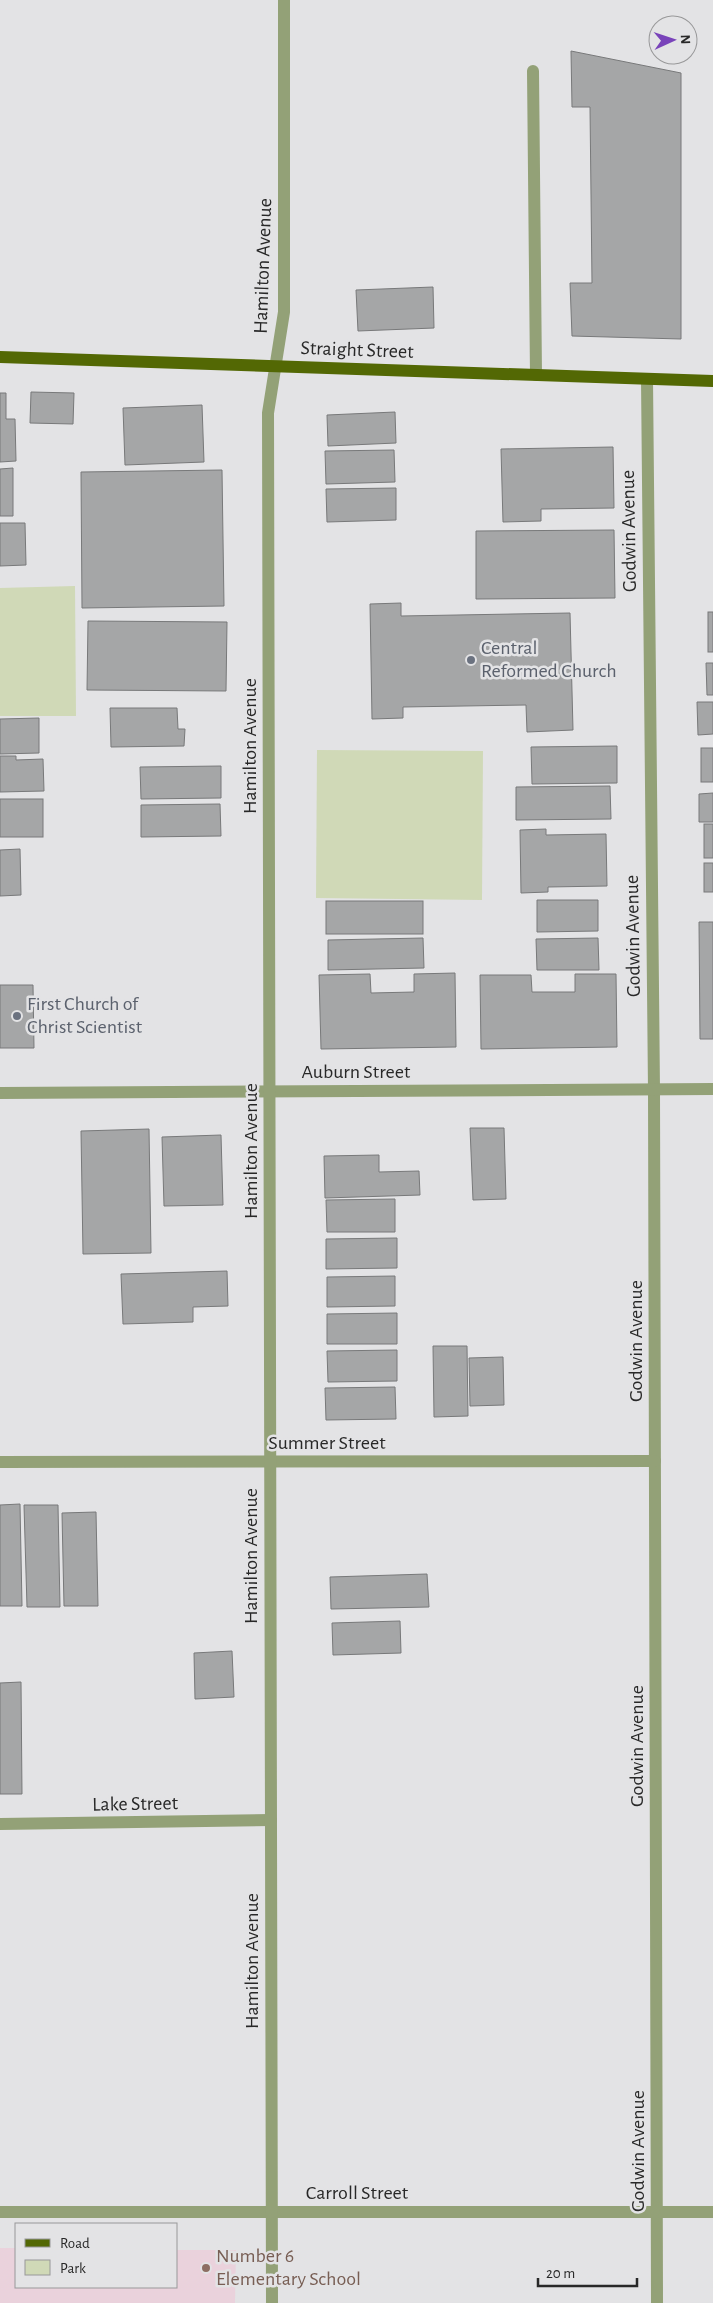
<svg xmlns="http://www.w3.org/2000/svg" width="713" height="2303" font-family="'Alegreya Sans',sans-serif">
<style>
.education{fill:#ead2dc}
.green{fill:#d0d9b7}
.building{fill:#a5a6a7;stroke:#78797a}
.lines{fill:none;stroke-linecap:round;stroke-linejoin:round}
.minor{stroke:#93a177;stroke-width:12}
.major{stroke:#536804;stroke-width:12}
.worship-dot{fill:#6b7280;stroke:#e3e3e5;stroke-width:2}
.education-dot{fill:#8d6e63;stroke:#e3e3e5;stroke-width:2}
.labels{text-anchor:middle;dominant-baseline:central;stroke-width:5;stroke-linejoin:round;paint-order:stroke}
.street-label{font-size:20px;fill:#282828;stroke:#e3e3e5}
.worship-label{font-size:20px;fill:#5b616d;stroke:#e3e3e5;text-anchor:start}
.education-label{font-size:20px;fill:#785e54;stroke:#e3e3e5;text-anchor:start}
</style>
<rect width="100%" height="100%" fill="#e3e3e5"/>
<path class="education" d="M0 2248H16V2287H176V2250H236L235 2303H0Z"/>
<g class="green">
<path d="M75 586 76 716H0V588Z"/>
<path d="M317 750 483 751 482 900 316 898Z"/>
</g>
<g class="building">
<path d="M571 51 681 73V339L572 336 570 283H592L590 107H572Z"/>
<path d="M433 287 434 328 358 331 356 290Z"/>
<path d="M31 392 74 393 73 424 30 423Z"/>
<path d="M0 393H6V419H15L16 461 0 462Z"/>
<path d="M202 405 204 462 125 465 123 408Z"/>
<path d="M395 412 396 443 328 446 327 415Z"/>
<path d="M613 447 614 508 541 509V521L503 522 501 449Z"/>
<path d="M394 450 395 482 326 484 325 451Z"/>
<path d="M13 468V516H0V469Z"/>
<path d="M222 470 224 606 82 608 81 472Z"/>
<path d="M396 488V520L327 522 326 489Z"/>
<path d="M0 523H25L26 565 0 566Z"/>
<path d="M614 530 615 598 476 599V531Z"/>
<path d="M401 603V616L570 613 573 730 527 732 526 705 403 707V718L372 719 370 604Z"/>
<rect x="708" y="612" width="5" height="40"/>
<path d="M88 621 227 622 226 691 87 690Z"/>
<path d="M706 663H713V695H707Z"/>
<path d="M697 702H713V734L698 735Z"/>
<path d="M110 708H177L178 729H185L184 746 111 747Z"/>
<path d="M39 718V753L0 754V719Z"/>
<path d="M617 746V783L532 784 531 747Z"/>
<rect x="701" y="748" width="12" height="34"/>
<path d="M0 756H16V760L43 759 44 791 0 792Z"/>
<path d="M221 766V798L141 799 140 767Z"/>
<path d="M610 786 611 819 516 820V787Z"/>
<path d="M713 793V822H699V794Z"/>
<rect x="0" y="799" width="43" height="38"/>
<path d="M220 804 221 836 141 837V805Z"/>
<rect x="704" y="824" width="9" height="34"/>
<path d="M546 829V835L606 834 607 886 548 887V892L521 893 520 830Z"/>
<path d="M20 849 21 895 0 896V850Z"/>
<rect x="704" y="863" width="9" height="29"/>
<path d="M537 900H598V931L537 932Z"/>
<rect x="326" y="901" width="97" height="33"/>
<path d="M699 922H713V1039H700Z"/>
<path d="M423 938 424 968 328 970V940Z"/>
<path d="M598 938 599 970H537L536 939Z"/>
<path d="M455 973 456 1047 321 1049 319 975 370 974 371 993 414 992V974Z"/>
<path d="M575 974H616L617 1047 481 1049 480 975H531L532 992H575Z"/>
<path d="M0 985H33L34 1048H0Z"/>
<path d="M470 1128H504L506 1199 473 1200Z"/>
<path d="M149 1129 151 1253 83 1254 81 1131Z"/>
<path d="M221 1135 223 1205 164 1206 162 1137Z"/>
<path d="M379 1155V1172L419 1171 420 1195 325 1198 324 1156Z"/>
<path d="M395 1199V1232H327L326 1200Z"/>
<path d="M397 1238V1268L326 1269V1239Z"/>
<path d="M227 1271 228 1306 193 1307V1322L123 1324 121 1274Z"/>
<path d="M395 1276V1306L327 1307V1277Z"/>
<path d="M397 1313V1344H327V1314Z"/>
<path d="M433 1346H467L468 1416 434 1417Z"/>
<path d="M397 1350V1381L328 1382 327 1351Z"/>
<path d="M503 1357 504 1405 470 1406 469 1358Z"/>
<path d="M395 1387 396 1419 326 1420 325 1388Z"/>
<path d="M20 1504 22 1606H0V1505Z"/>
<path d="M24 1505H58L60 1607H27Z"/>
<path d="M96 1512 98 1606H64L62 1513Z"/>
<path d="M427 1574 429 1607 331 1609 330 1577Z"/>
<path d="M400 1621 401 1653 333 1655 332 1623Z"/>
<path d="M232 1651 234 1697 195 1699 194 1653Z"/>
<path d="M21 1682 22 1794H0V1683Z"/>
</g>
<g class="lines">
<g class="minor">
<path d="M533 71 536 375"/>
<path d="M647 379 654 1090 657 2303"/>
<path d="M0 1093 713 1089"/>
<path d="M0 1462 655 1461"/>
<path d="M0 1824 271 1820"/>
<path d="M0 2212H713"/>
<path d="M272 2303 268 413 284 312V0"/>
</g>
<path class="major" d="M0 357 713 381"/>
</g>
<g class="worship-dot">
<circle cx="471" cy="660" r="5"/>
<circle cx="17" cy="1016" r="5"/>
</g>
<circle class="education-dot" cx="206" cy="2268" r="5"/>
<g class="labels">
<g class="street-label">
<text transform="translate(263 266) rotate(-88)">Hamilton Avenue</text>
<text transform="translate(357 350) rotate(2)">Straight Street</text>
<text transform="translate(629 531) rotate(-91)">Godwin Avenue</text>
<text transform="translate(250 746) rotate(-90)">Hamilton Avenue</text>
<text transform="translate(633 936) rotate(-91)">Godwin Avenue</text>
<text x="356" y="1072">Auburn Street</text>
<text transform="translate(251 1151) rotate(-90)">Hamilton Avenue</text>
<text transform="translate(636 1341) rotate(-90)">Godwin Avenue</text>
<text x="327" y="1443">Summer Street</text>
<text transform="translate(251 1556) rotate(-90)">Hamilton Avenue</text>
<text transform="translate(637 1746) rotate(-90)">Godwin Avenue</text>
<text transform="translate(135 1804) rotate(-1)">Lake Street</text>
<text transform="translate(252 1961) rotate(-90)">Hamilton Avenue</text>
<text transform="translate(638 2151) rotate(-90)">Godwin Avenue</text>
<text x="357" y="2193">Carroll Street</text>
</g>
<g class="worship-label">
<text x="481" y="648">Central<tspan x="481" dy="23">Reformed Church</tspan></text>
<text x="27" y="1004">First Church of<tspan x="27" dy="23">Christ Scientist</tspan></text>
</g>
<g class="education-label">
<text x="216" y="2256">Number 6<tspan x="216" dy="23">Elementary School</tspan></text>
</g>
</g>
<rect x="15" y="2223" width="162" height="65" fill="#e3e3e5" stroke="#989899"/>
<rect x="25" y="2239" width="25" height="8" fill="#536804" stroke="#989899"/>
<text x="60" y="2248" font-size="15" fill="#282828">Road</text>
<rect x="25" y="2260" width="25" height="15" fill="#d0d9b7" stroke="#989899"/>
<text x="60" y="2273" font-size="15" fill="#282828">Park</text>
<g transform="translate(673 40) rotate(87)"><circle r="24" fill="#e3e3e5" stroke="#989899"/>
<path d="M0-4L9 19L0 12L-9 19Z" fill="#7943ba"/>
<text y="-8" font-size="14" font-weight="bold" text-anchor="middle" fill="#282828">N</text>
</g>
<path d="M538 2278v8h99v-8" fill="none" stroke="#282828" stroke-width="2.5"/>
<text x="546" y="2278" font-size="15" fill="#282828" stroke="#e3e3e5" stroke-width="4" paint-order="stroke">20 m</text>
</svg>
